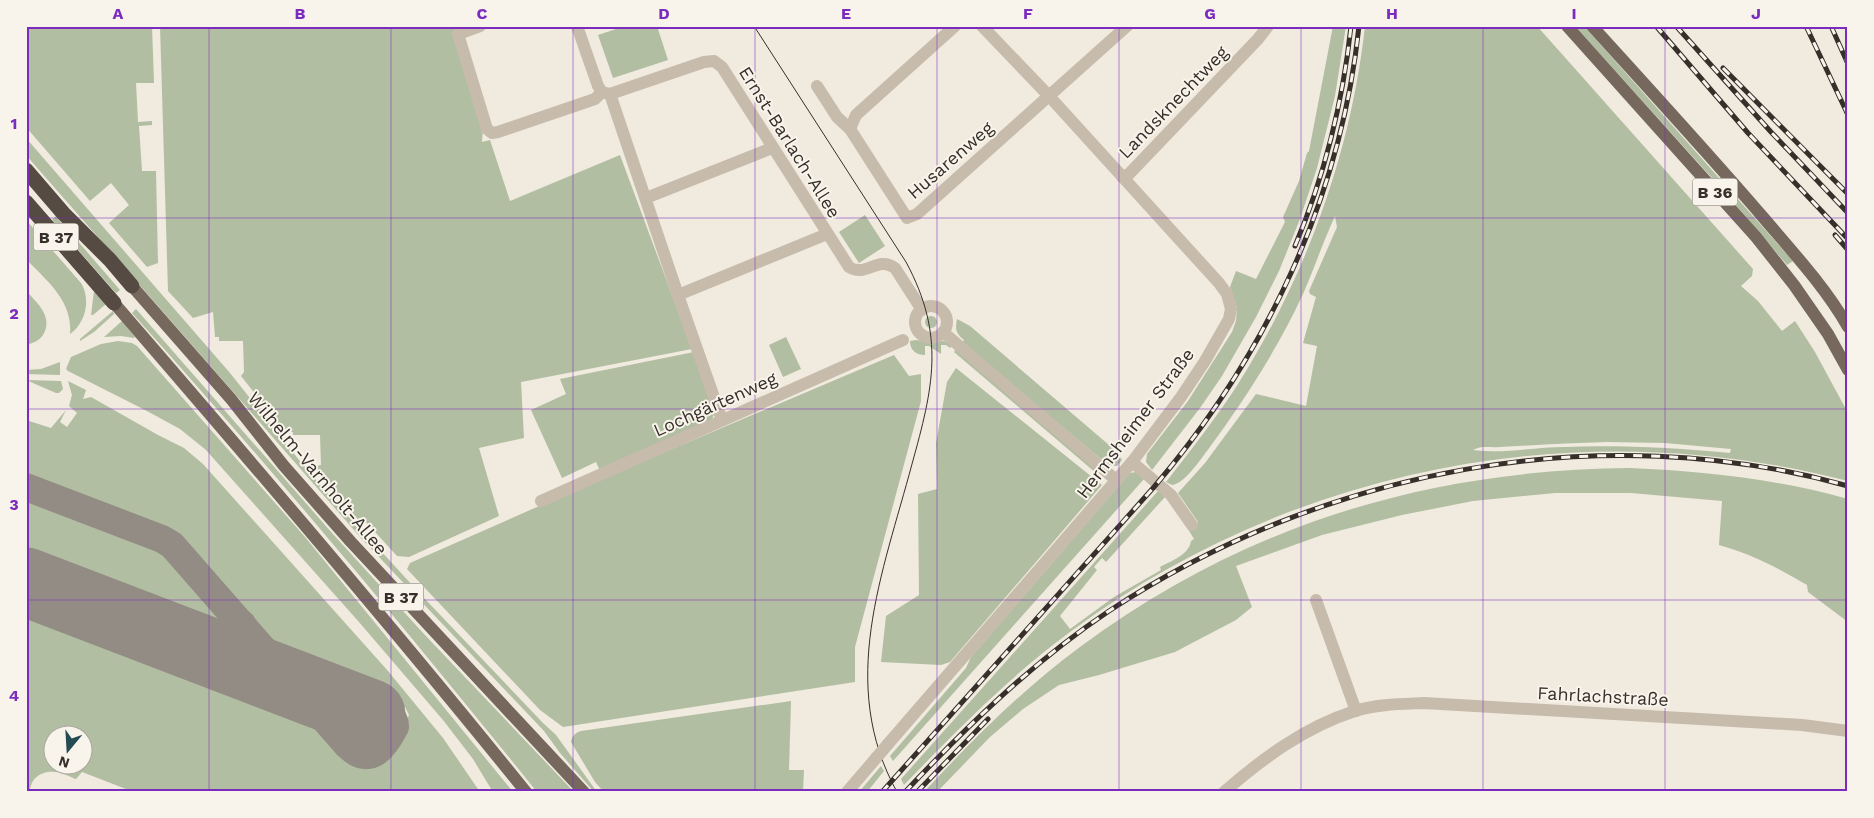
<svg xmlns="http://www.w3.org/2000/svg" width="1874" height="818" font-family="'Work Sans',sans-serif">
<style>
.green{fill:#b1bea1;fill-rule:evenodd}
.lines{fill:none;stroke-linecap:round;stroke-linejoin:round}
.taxiway{stroke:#938c84;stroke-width:28}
.runway{stroke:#938c84;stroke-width:69}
.minor{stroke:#c7bbac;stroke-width:12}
.major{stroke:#76685d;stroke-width:12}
.highway{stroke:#564b42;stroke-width:15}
.tram{stroke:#362f2a;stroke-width:1}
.rail-casing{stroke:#362f2a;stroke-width:5}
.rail{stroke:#f8f4eb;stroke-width:3;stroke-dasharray:9;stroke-linecap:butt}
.minor-bridge{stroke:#c7bbac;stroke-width:12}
.grid{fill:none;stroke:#7b2cbf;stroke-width:1;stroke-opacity:0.55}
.labels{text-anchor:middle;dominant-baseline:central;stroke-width:4;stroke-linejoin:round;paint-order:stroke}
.shield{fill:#f8f4eb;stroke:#706a64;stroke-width:1}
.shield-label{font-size:16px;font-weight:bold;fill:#362f2a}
.street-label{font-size:18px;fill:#362f2a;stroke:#f8f4eb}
.neatline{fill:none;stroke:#7b2cbf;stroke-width:2}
.grid-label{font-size:16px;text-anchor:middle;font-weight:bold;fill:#7b2cbf}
</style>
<rect width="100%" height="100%" fill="#f0eadf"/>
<g class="green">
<path d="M26 26H152L154 83H136L138 122 152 121V125L139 126 142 171H156L158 263 147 267 109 223 129 205 111 183 90 201 26 127Z"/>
<path d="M160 26H454L483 126 482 142 490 140 510 201 620 155 692 349 521 382 524 438 479 448 499 516 409 557 397 556 365 521 360 522 313 467 321 465 320 435H293V432H285L241 376 244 372 243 341H219V337H215L213 312 193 318 168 291Z"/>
<path d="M625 26H657L668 60 613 78 598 35Z"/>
<path d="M1333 26H1346L1335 96 1317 168 1300 219 1279 271 1256 317 1222 376 1200 408 1152 470 1146 462 1147 454 1188 401 1232 332 1236 321 1237 308 1230 287 1236 271 1256 279 1285 222 1283 217 1299 181 1307 153 1309 151Z"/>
<path d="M1365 26H1537L1753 269 1752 276 1741 286 1758 301 1782 331 1795 321 1815 352 1848 413V481C1578 411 1293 467 1070 632 1009 677 956 731 904 785L901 779 1158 491 1165 497 1106 562 1102 558 1094 567 1097 570 1060 616 1070 629 1114 597 1161 570 1160 567C1171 561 1189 555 1191 541L1194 539 1188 529 1198 522 1178 493 1205 463 1256 394 1306 406 1317 346 1303 343 1316 297 1310 294 1309 291 1337 227 1335 216C1323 242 1314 269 1303 294 1277 350 1243 402 1207 451 1200 460 1184 484 1172 485L1166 482C1191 450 1216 418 1238 384 1306 276 1351 153 1365 26ZM1607 442 1665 443 1731 449 1730 453C1675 448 1621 445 1565 447 1535 447 1504 454 1473 450 1482 445 1490 448 1499 447 1536 445 1571 443 1607 442Z"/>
<path d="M1575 26H1584L1793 261 1787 265 1729 197Z"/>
<path d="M26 138 230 373 299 460 322 487 425 599 543 723 556 735 597 792H594L560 753 544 731 361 538 26 155Z"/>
<path d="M865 215 885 246 859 263 839 232Z"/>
<path d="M56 216 120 290 116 293 52 220Z"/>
<path d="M26 220 81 283C91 299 86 323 70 334 73 301 47 281 26 259Z"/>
<path d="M26 291C37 302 54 318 43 335 39 341 33 343 26 345Z"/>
<path d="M94 291 106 304 93 315H91Z"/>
<path d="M136 309 332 533 424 634 574 792H537C406 629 272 469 132 313Z"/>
<path d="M113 311 114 314 94 332 80 341V339Z"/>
<circle cx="931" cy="322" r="6"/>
<path d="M957 319 970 326 1116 451 1122 460 1117 466 1108 465 962 343 964 340C956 333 955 330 957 319Z"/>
<path d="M122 321 135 337 134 338 121 336 104 337Z"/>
<path d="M786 337 801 369 783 377 769 345Z"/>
<path d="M916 340 929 342 944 341 952 346 950 348 946 345H941V354L929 346H925V355C917 355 910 351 910 341Z"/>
<path d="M118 341 132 343 137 346 305 537 513 792H493L473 759 443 720 359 622 206 450 180 429 147 411 68 371 66 369 71 357 101 344Z"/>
<path d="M956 349 1098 470 1096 473 954 352Z"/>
<path d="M694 352 715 412 711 421 600 471 596 462 562 478 531 410 566 394 560 379Z"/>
<path d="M894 355 909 376 921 374V401L855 647V682L563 727 540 710 407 569 410 563 580 488Z"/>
<path d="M60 362V375L26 374V370L41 369Z"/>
<path d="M956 368 1102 485 950 662 941 665 881 662 886 616 919 595 918 494 937 489 936 443 947 382Z"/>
<path d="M26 380 61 381 63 389 59 393H56Z"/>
<path d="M68 381 86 390 83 399 91 397 158 435 184 448 203 464 388 671 443 738 480 792H126V789L82 772 76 779C70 777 62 772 56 772 42 770 30 778 30 792H26V602L299 707 355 763 365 765 377 764 388 757 392 752 409 715 405 707 299 666 281 654 171 534 26 478V420L51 428 66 410 60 422 67 427 77 413 69 406 72 395ZM52 736H82V766H52Z"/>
<path d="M1630 468C1704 471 1776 479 1848 499V622L1808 592 1807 585C1779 568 1751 554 1719 545L1722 501 1631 493H1555L1473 501 1402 515 1322 535 1236 566 1252 607 1236 620 1175 652 1099 675 1059 685 1023 709 990 737 937 792H924C972 740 1023 689 1080 647 1245 525 1426 470 1630 468Z"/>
<path d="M1136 472 1144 479 893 761 890 756 966 668 971 657 1130 473Z"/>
<path d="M26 495 167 550 223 614 226 619V626L218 632 210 631 26 561Z"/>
<path d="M791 701 789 770H804L803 792H604L595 782 571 742C572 736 575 733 581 731Z"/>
<path d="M881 766 884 771 867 792H859Z"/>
</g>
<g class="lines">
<g class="taxiway">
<path d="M26 487 162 539 172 545 348 746C371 768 385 746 395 727 395 712 382 713 371 714"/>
<path d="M209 652C232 658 251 651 242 624"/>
</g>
<path class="runway" d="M26 582 371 714"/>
<g class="minor">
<path d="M480 26 458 34 487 129 492 133 498 132 595 99 602 92"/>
<path d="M577 26 598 86 602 92 610 94 704 62 714 61 722 67 849 267C867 278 877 255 895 268L922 310"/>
<path d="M817 86 837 117 850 129 907 218 917 214 1127 26"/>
<path d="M610 94 678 295 722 420"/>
<path d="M850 129 856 115 955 26"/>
<path d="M1122 177 1129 174 1258 39 1268 26"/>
<path d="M646 198 772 148"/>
<path d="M678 295 827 234"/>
<circle cx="931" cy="322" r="16"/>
<path d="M943 332 1116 480"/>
<path d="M1132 462 1171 495 1192 525"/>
<path d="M541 501 903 340"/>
<path d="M1316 600 1356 711"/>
<path d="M888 744 1132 462 1181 397 1205 361 1229 319 1231 309 1227 294 1219 283 1049 96 982 26"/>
<path d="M847 792 877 757"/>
<path d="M1224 792C1263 758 1305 727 1355 711 1377 704 1402 704 1424 703L1802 725 1848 731"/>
</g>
<g class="major">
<path d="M1567 26 1756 237 1794 285 1828 334 1848 370"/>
<path d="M1592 26C1649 89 1707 152 1762 216 1791 250 1826 288 1848 327"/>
<path d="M132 286 231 399 284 466 351 542 584 792"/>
<path d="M114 303C253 464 392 626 526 792"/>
</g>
<g class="highway">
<path d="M26 170 63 213 110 260 132 286"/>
<path d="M26 202 114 303"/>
</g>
<path class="tram" d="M754 26 906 262C946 336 933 388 912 464 883 573 837 684 897 792"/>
<g class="rail-casing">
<g id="rail">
<path d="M1656 26 1748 133 1848 239"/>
<path d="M1676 26 1771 132 1848 213"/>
<path d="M1806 26 1848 115"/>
<path d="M1831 26 1848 64"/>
<path d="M1723 68 1848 194"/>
<path d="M1835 235 1848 250"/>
<path d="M1295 246C1324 177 1343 101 1351 26"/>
<path d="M882 792 1154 487C1265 357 1341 198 1359 26"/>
<path d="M905 792C967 726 1033 662 1109 611 1323 470 1599 416 1848 486"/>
<path d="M917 792 988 719"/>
</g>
</g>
<use href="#rail" class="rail"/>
<path class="minor-bridge" d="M877 757 888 744"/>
</g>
<path class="grid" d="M209 26V792M391 26V792M573 26V792M755 26V792M937 26V792M1119 26V792M1301 26V792M1483 26V792M1665 26V792M26 218H1848M26 409H1848M26 600H1848"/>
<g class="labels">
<g class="shield">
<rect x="1692.5" y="178.5" width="45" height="27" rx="4"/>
<rect x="33.5" y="223.5" width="45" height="27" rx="4"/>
<rect x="378.5" y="583.5" width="45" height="27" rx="4"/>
</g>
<g class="shield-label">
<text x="1715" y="192">B 36</text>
<text x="56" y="237">B 37</text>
<text x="401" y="597">B 37</text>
</g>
<g class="street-label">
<text transform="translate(1173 102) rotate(-46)">Landsknechtweg</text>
<text transform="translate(790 142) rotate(58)">Ernst-Barlach-Allee</text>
<text transform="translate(950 160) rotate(-41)">Husarenweg</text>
<text transform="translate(715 404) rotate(-24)">Lochgärtenweg</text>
<text transform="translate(1135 423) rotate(-53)">Hermsheimer Straße</text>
<text transform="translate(318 473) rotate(50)">Wilhelm-Varnholt-Allee</text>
<text transform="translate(1603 696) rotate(3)">Fahrlachstraße</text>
</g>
</g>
<rect width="1874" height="818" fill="none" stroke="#f8f4eb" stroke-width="55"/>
<g transform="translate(68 750) rotate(198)"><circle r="24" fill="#f8f4eb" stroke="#aaa59e"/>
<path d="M0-4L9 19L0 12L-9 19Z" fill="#244b53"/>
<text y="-8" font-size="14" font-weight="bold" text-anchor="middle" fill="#362f2a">N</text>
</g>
<rect x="28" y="28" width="1818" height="762" class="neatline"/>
<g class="grid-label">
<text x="118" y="19">A</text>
<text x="300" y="19">B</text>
<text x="482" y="19">C</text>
<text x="664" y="19">D</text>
<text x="846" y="19">E</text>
<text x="1028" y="19">F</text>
<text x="1210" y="19">G</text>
<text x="1392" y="19">H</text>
<text x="1574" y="19">I</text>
<text x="1756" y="19">J</text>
<text x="14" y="129">1</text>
<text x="14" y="319">2</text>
<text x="14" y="510">3</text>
<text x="14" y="701">4</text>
</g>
</svg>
